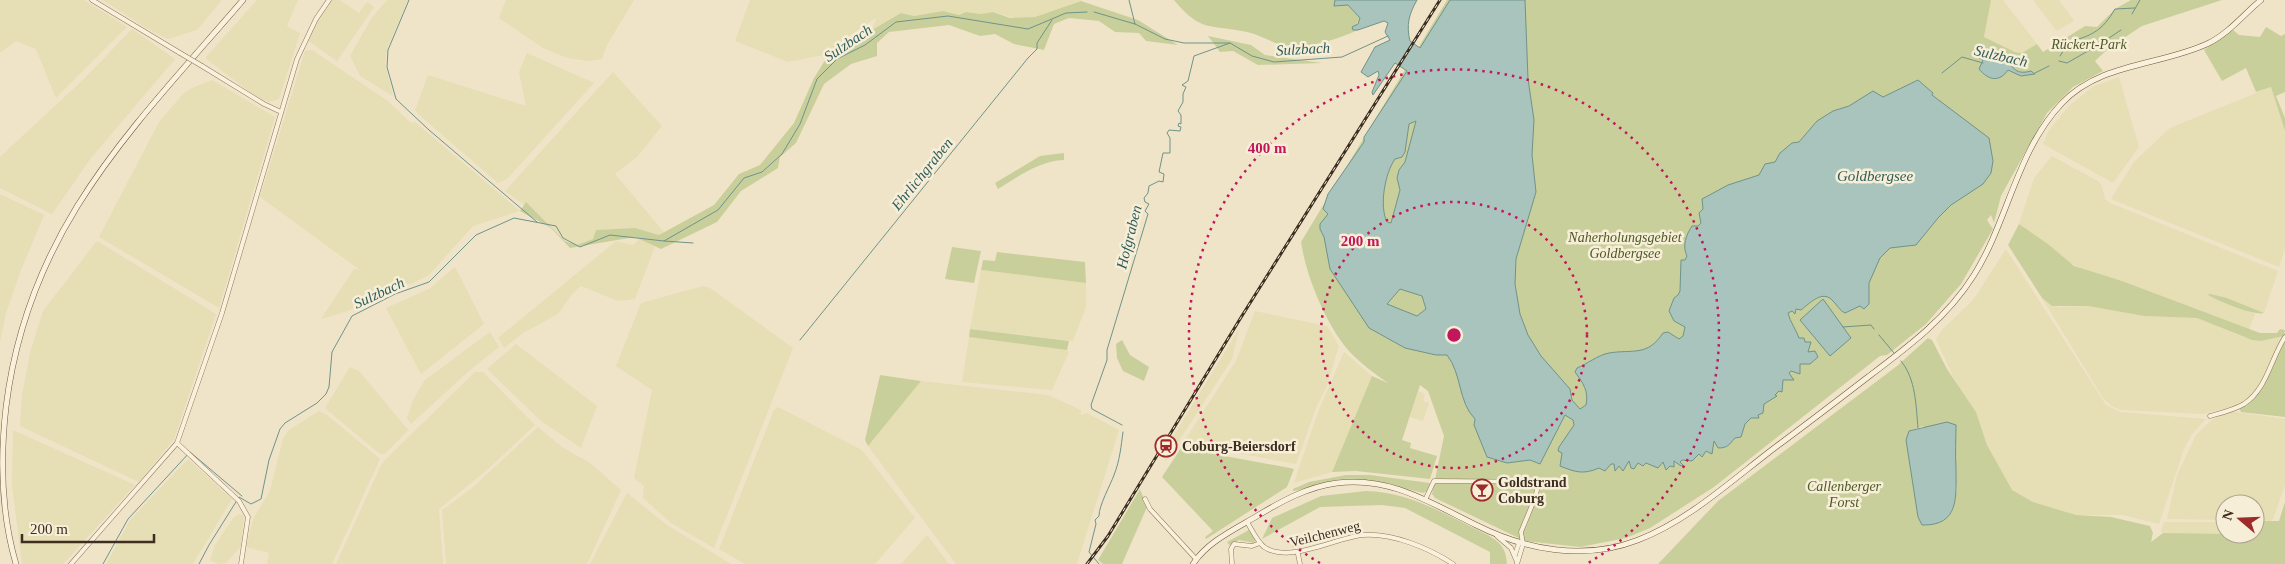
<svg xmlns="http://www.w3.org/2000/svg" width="2285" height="564" font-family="'Times New Roman',serif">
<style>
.farmland{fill:#e6deb5}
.green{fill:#c9cf9b;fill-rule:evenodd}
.water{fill:#a9c4bc;stroke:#6f938a;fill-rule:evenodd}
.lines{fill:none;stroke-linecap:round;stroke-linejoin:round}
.stream{stroke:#6f938a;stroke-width:1}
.street-casing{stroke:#8d765c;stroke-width:5}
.secondary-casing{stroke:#6f573f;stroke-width:6}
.street{stroke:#faf1dc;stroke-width:4}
.secondary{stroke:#faf1dc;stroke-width:5}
.rail-casing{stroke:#3d2e20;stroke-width:3}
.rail{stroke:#f7eed8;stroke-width:1;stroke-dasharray:4;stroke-linecap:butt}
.street-bridge-casing{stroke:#8d765c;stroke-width:5;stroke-linecap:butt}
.street-bridge{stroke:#faf1dc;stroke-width:4}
.ring{fill:none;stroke:#c2185b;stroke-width:2.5;stroke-dasharray:2.5 5}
.labels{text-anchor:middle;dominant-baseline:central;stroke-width:5;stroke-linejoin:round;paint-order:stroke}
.park-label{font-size:14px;font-style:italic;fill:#4d5a26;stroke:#f7eed8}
.poi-label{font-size:14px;font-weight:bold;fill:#3d2e20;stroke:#f7eed8;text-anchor:start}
.street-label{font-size:14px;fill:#3d2e20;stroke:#f7eed8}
.water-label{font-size:15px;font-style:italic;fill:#2f5d5a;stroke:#f7eed8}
.centre{fill:#c2185b;stroke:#f7eed8;stroke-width:2.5}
.ring-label{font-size:15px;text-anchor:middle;font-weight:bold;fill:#c2185b;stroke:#f7eed8;stroke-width:5;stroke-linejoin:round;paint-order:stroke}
</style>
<rect width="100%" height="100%" fill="#f0e4c8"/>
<g class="farmland">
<path d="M0 0H84L127 27 56 98 36 49 16 41 0 53Z"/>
<path d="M103 0H222L197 30 168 39 146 28Z"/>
<path d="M257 0H298L287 26 300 33 279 99 269 102 254 95 205 58Z"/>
<path d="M332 0H339L359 13 367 2 374 7 337 61 307 40 321 14Z"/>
<path d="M387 0H408L388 46 385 63 393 96 360 76 350 56 371 19Z"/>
<path d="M506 0H634L607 45 602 59 589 61 567 58 543 48 499 18Z"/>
<path d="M750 0H1083L1035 17 1018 19 993 12 981 14 966 12 959 15 943 11 914 16 901 13 872 30 876 18 834 46 829 54 788 62 735 41Z"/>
<path d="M1990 0H2003L2037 44 2022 53 2015 52 1984 37Z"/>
<path d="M2033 0H2059L2074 21 2057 31Z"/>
<path d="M132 29 175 59 91 158 52 214 0 188V157L85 78Z"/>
<path d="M312 50 388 101 411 123 415 122 520 211 473 226 429 275 411 284 398 285 348 311 321 319 354 269 360 270 260 197 305 51Z"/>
<path d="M527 53 594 83 507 179 498 183 418 114 415 110 428 75 526 106 519 72Z"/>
<path d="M613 72 662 126 638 156 615 174 664 232 659 235 635 228 596 230 593 239 577 245 563 238 526 202 524 205 505 191Z"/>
<path d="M2119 77 2139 147 2113 183 2043 144 2048 132 2069 106 2094 86Z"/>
<path d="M212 80 275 117 219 308 99 237 159 122 183 94 192 88Z"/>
<path d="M2271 87 2285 131V248L2279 267 2111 199 2134 162 2170 128Z"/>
<path d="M2052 156 2098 181 2102 186 2105 199 2110 203 2278 271 2264 313 2227 298 2226 302 2255 314 2249 330 2122 281 2084 270 2065 260 2048 244 2019 224 2034 178Z"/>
<path d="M0 194 44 215 21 270 6 313 0 342Z"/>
<path d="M640 239 655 246 635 299 618 301 581 286 572 294 558 314 523 333 504 348 498 338 616 241 633 245Z"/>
<path d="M97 241 216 314 174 439 139 482 20 426 22 395 30 353 43 311Z"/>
<path d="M2006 249 2106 405 2120 412 2206 419 2192 434 2184 449 2159 524 2122 515H2076L2033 502 2012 490 2002 475 1987 445 1976 412 1954 379 1936 339 1942 330 1973 300Z"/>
<path d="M455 267 484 324 421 374 386 308 429 289Z"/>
<path d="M981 270 1086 283V307L1073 341 970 329Z"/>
<path d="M703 286 710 288 793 348 714 548 671 523 643 498 644 486 634 478 652 390 616 366 641 303Z"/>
<path d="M2042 298 2058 307 2088 306 2144 316 2197 318 2243 337 2261 341 2284 336 2259 386 2244 402 2232 407 2203 414 2121 410 2113 407 2103 398Z"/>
<path d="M1255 311 1327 326 1339 346 1327 386 1316 408 1296 464 1183 443 1236 361Z"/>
<path d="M1239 329 1232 359 1165 462 1166 448Z"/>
<path d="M490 332 499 347 469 371 411 424 407 418 413 400 425 380Z"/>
<path d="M969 337 1067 350 1069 352 1052 390 962 382Z"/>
<path d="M516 344 597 406 581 448 541 421 487 369Z"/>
<path d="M1344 352 1372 376 1332 472 1294 483 1318 412Z"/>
<path d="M350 367 359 371 408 430 385 454H380L325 408Z"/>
<path d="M475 372H483L535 425 487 470 439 509 443 564H336L382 463Z"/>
<path d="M921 381 1048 395 1081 410V415L1087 413 1119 430 1077 564H956L868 446Z"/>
<path d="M1418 391 1425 394 1423 401 1429 403 1423 421 1410 417Z"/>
<path d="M778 407 862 450 915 518 875 564H745L719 549 774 410Z"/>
<path d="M319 411 327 415 380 459 332 564H267L269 553 246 547 253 519 270 491 283 438 289 430Z"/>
<path d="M2230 411 2285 419V485L2273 519 2271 521H2255V504H2225V520L2167 519 2177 475 2196 435 2213 419Z"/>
<path d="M538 427 562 447 590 463 621 490 587 564H446L442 510 471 489Z"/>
<path d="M13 430 135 485 63 564H22L12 486Z"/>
<path d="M188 459 232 499 193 564H106L130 520Z"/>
<path d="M627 493 667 525 731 564H590Z"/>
<path d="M239 514 244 516 241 546 226 563 218 564 210 560 215 545 234 517Z"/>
<path d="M2164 522H2225V533H2163L2161 531Z"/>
<path d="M927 535 949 564H901L903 562Z"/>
</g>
<g class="green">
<path d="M1174 0H1335V6L1348 5 1360 18 1353 30H1358C1336 40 1311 48 1287 46 1273 44 1261 35 1247 32 1210 24 1201 33 1174 0Z"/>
<path d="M1447 0H1991L1984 37 2015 52 2022 53 2037 44 2043 52 2085 26 2097 27 2115 9 2131 0H2222L2142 26 2109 48 2095 61 2103 71 2073 87 2047 113 2001 196 1994 223 1991 215 1987 220 1993 229 1961 284 1926 324 1887 355 1880 356 1714 487 1650 528 1626 538 1580 547 1525 541 1435 498 1432 494 1444 436 1428 391 1420 385 1402 440 1411 443 1410 448 1437 456 1430 479 1356 471 1332 472 1372 376 1388 383C1375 374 1360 363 1349 351 1326 325 1306 276 1301 242Z"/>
<path d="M1081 1 1138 20 1178 45 1146 41 1139 33 1115 32 1099 21 1069 18 1054 24 1044 50 1014 44 995 34 980 36 949 25 889 32 877 43V56L851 64 824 84 796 143 780 157 778 168 741 191 717 222 661 249 635 237 570 248 551 228 520 211 526 202 565 241 577 245 593 239 596 230 635 228 659 235 714 205 739 174 760 165 794 123 814 78 834 46 872 30 901 13 914 16 943 11 959 15 966 12 981 14 993 12 1010 18 1035 17Z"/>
<path d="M2266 27 2281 36 2285 34V92L2276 96 2285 118V131L2271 87 2256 92 2246 68 2222 81 2204 50 2233 30 2239 35 2260 37Z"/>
<path d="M1208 36 1251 45 1265 55 1322 63 1258 65 1233 51 1220 52Z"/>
<path d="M1064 153V160C1039 161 1019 176 998 189L995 183 1040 156Z"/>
<path d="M2019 224 2048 244 2074 266 2122 281 2260 333H2277L2280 329 2285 330 2284 336 2261 341 2252 340 2197 318 2144 316 2088 306H2052L2042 298 2008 245Z"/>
<path d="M952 247 981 251 974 283 945 279Z"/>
<path d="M997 252 1085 262 1086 283 981 270 983 260 995 261Z"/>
<path d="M2210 294 2227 298 2264 313C2253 316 2219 301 2208 295Z"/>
<path d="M970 329 1069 341 1067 350 969 337Z"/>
<path d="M1928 338 1932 340 1947 369 1976 412 1987 445 2012 490 2033 502 2076 515 2111 517 2150 526 2153 533 2151 542 2163 533 2255 534V521H2279L2285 502V564H1658L1718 501 1897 366ZM1923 426 1955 470 1957 492 1910 431Z"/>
<path d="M2285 339V417L2241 412 2239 408 2254 397Z"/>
<path d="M1122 340 1130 355 1149 367 1144 381 1123 371 1117 358 1116 344Z"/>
<path d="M880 375 921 381 868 446 865 440Z"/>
<path d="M1181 448 1290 468 1294 469 1287 487 1206 539 1205 537 1213 531 1162 477Z"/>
<path d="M1346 475H1370L1430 483 1427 491 1423 493C1397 487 1371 477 1343 479 1325 481 1310 489 1293 491V489L1309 482Z"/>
<path d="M1140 489 1147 507 1122 564H1103L1098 560Z"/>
<path d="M1366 491C1411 492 1448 516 1488 535 1501 543 1506 548 1507 564H1490V552L1405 508 1382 505 1320 507 1262 539 1272 518 1321 496Z"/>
<path d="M1249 530 1255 540 1254 543 1239 540 1230 546 1227 542Z"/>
</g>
<g class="water">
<path d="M1335 0H1417C1409 14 1406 25 1410 41L1420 48 1450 0H1525L1528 79 1534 120 1532 155 1536 192 1516 259 1515 284 1520 314 1528 335 1541 356 1570 389 1572 400 1580 409 1586 405C1589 391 1583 383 1575 372L1577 368C1587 364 1598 355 1609 353 1633 349 1647 357 1663 333L1668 332 1679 339 1683 336 1685 327 1674 321 1669 311 1674 298 1678 295 1680 291 1681 260H1685L1687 256C1682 246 1686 235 1692 226H1698L1701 223 1699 213 1703 209 1702 199 1728 185 1759 175 1765 164 1775 162 1780 153 1792 143 1799 142 1817 121 1833 111 1849 106 1873 91 1883 97 1918 80 1933 93 1932 95 1989 138 1993 161 1991 173 1983 184 1951 205 1938 218 1916 245 1890 248 1880 258 1869 283V304L1864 309 1860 306 1845 313C1839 310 1838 306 1833 301 1823 289 1810 303 1801 310L1796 309 1795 314 1792 311 1788 313C1790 322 1796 329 1799 338H1804L1805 342H1811L1808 352 1815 351 1818 357 1810 364H1800V374L1791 371 1789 373 1794 380H1783L1782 392 1779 391 1775 395 1777 396 1764 404 1763 413 1758 415 1759 418H1751L1745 424 1741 437 1735 438C1729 444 1729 448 1718 448L1714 441 1712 454 1706 451 1702 457 1699 454 1692 461 1682 460 1680 462 1683 465 1681 466 1674 461V467L1670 466 1666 470 1663 462 1658 468 1646 463 1643 466 1638 463 1634 469 1631 468 1629 461 1623 471 1619 466 1615 471 1614 464H1611L1605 471 1599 468C1583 475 1575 472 1560 466L1562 453 1558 451 1559 447 1574 425 1573 420 1565 415 1540 464 1530 460 1507 463 1487 457 1474 425 1475 419C1458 402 1462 374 1447 355H1436L1405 348 1369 328 1330 269 1324 237 1320 229V224L1328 214 1323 209 1328 194 1364 142V137L1407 71 1395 63 1373 95 1372 92 1379 75 1378 71 1368 77 1361 72 1375 47 1390 40 1385 32 1388 23 1384 21 1358 30H1353L1352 27 1358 24 1360 18 1348 5 1334 6ZM1416 121 1405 162 1399 170 1397 178 1400 190 1391 223 1387 222C1379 206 1385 173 1395 159L1402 157 1405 152 1409 124ZM1400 289 1422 296 1426 309 1417 316 1387 304Z"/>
<path d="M1976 46C1985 49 1994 51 2002 57 2014 65 2013 76 2031 71L2035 74 2021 76 2008 70C1999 83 1988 80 1979 69L1983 60 1972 54Z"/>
<path d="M1823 299 1851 338 1830 356 1800 320Z"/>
<path d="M1947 422 1956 425C1956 439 1955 454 1956 468 1956 496 1960 526 1922 525L1918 517 1906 440 1909 431Z"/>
</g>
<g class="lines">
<g class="stream">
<path d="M409 0 388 50 387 67 396 99 429 130 537 222"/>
<path d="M1129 0 1135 24"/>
<path d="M1094 12 1135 24 1165 39 1184 43H1230L1252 56 1274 62 1342 57 1388 36"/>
<path d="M2132 14 2140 0"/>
<path d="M2109 38 2121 30"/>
<path d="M2060 56 2069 42C2093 35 2102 31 2115 9L2135 8"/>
<path d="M2059 61 2067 63 2102 43"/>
<path d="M1942 73 1962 57 1983 63"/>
<path d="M2035 73 2049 66"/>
<path d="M664 241 693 243"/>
<path d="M1843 327 1871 325 1874 329"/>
<path d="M1879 335 1894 353"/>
<path d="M800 340 1028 58 1037 49V43L1052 20"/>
<path d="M1901 361C1916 379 1916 406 1918 428"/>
<path d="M1122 425 1092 409 1091 405 1107 360V350L1148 214 1145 211 1149 204 1145 202 1144 198 1148 193 1149 186 1159 181 1163 182 1164 174 1159 172 1163 153H1170V138L1167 133 1169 130 1180 131 1181 127 1178 126 1179 123 1181 124V115L1178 111 1183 102V94L1186 87 1182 85 1188 81 1194 56 1230 43"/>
<path d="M103 564 128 519 190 452 242 496"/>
<path d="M199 564 209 545 239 497 251 504 261 499 269 460 280 429 285 423 317 403 326 394 329 387 332 352 352 316 395 294 429 282 476 235 514 218 556 226 563 238 580 247 610 235 664 241 718 210 744 178 762 172 782 154 800 124 817 79 837 59 865 45 896 22 948 16 1028 29 1066 13 1087 12"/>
<path d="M1099 564 1089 552 1096 524 1095 520 1099 516C1099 505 1110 486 1114 475 1120 460 1121 446 1123 432"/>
</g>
<g class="street-casing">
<g id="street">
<path d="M92 0 180 53"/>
<path d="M202 66 264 104 281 112"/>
<path d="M2210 416C2221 413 2234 410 2244 404 2267 389 2271 358 2285 337"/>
<path d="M177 443 239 501 248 517 241 564"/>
<path d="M1426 498 1434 481 1550 482"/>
<path d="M1145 499 1150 509 1196 559"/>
<path d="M1247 522C1252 530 1257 541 1264 547 1289 564 1334 538 1363 535 1393 533 1429 548 1453 564"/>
<path d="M1497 536 1511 548 1517 562"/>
<path d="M1298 554 1300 564"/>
<path d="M1515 555 1519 543"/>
<path d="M71 564 177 443 222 313 297 59 316 19 329 0"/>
<path d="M1232 564 1231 549 1234 544 1252 546 1260 543"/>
<path d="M1517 564 1523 544 1521 532 1535 498 1539 482"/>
</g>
</g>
<g class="secondary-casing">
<g id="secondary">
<path d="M16 564C1 513 0 460 6 407 28 228 132 129 243 0"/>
<path d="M1193 564C1207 542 1235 529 1257 516 1282 501 1307 487 1337 483 1390 476 1431 503 1476 525 1526 550 1584 561 1638 540 1690 520 1733 479 1777 446 1807 424 1838 400 1868 377 1908 347 1947 318 1974 275 2008 221 2017 150 2062 103 2101 62 2161 66 2209 43 2229 33 2244 14 2261 0"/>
</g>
</g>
<use href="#street" class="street"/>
<use href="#secondary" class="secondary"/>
<g class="rail-casing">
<path id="rail" d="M1087 564 1108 536 1240 319 1440 0"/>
</g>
<use href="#rail" class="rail"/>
<g class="street-bridge-casing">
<path id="street-bridge" d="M180 53 202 66"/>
</g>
<use href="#street-bridge" class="street-bridge"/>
</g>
<g class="ring">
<circle cx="1454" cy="335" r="133"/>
<path d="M1320 563A265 265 0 1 1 1588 563"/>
</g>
<defs>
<g id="station-ring" transform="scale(1.125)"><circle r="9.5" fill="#f7eed8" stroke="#9e2a2b" stroke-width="1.5"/><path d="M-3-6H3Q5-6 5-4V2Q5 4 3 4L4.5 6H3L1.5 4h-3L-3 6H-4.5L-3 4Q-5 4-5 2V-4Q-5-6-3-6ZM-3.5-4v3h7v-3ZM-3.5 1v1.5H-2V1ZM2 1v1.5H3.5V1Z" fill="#9e2a2b"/></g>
<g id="bar-ring" transform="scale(1.125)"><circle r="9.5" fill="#f7eed8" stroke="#9e2a2b" stroke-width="1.5"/><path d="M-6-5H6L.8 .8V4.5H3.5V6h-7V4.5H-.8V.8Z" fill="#9e2a2b"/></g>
</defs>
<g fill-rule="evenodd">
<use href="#station-ring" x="1166" y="446"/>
<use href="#bar-ring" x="1482" y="490"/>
</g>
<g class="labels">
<g class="park-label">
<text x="2089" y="44">Rückert-Park</text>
<text x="1625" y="237">Naherholungsgebiet<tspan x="1625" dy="16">Goldbergsee</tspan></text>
<text x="1844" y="486">Callenberger<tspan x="1844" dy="16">Forst</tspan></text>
</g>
<g class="poi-label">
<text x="1182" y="446">Coburg-Beiersdorf</text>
<text x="1498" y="482">Goldstrand<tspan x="1498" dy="16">Coburg</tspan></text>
</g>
<g class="street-label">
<text transform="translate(1325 534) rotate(-14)">Veilchenweg</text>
</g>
<g class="water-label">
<text transform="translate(848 43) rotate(-34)">Sulzbach</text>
<text transform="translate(1303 49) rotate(-3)">Sulzbach</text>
<text transform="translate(2001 56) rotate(13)">Sulzbach</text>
<text transform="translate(922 174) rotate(-51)">Ehrlichgraben</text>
<text x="1875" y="176">Goldbergsee</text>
<text transform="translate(1129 237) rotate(-76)">Hofgraben</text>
<text transform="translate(379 293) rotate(-25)">Sulzbach</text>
</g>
</g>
<circle cx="1454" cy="335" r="8" class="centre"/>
<g class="ring-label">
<text x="1267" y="153">400 m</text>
<text x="1360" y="246">200 m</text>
</g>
<g transform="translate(2240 519) rotate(289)"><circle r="24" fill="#f7eed8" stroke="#ada18e"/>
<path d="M0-4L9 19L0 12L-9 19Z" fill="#9e2a2b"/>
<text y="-8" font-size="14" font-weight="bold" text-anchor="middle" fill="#3d2e20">N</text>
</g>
<path d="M22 534v8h132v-8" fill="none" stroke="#3d2e20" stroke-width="2.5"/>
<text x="30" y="534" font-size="15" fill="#3d2e20" stroke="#f7eed8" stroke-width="4" paint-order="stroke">200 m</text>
</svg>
